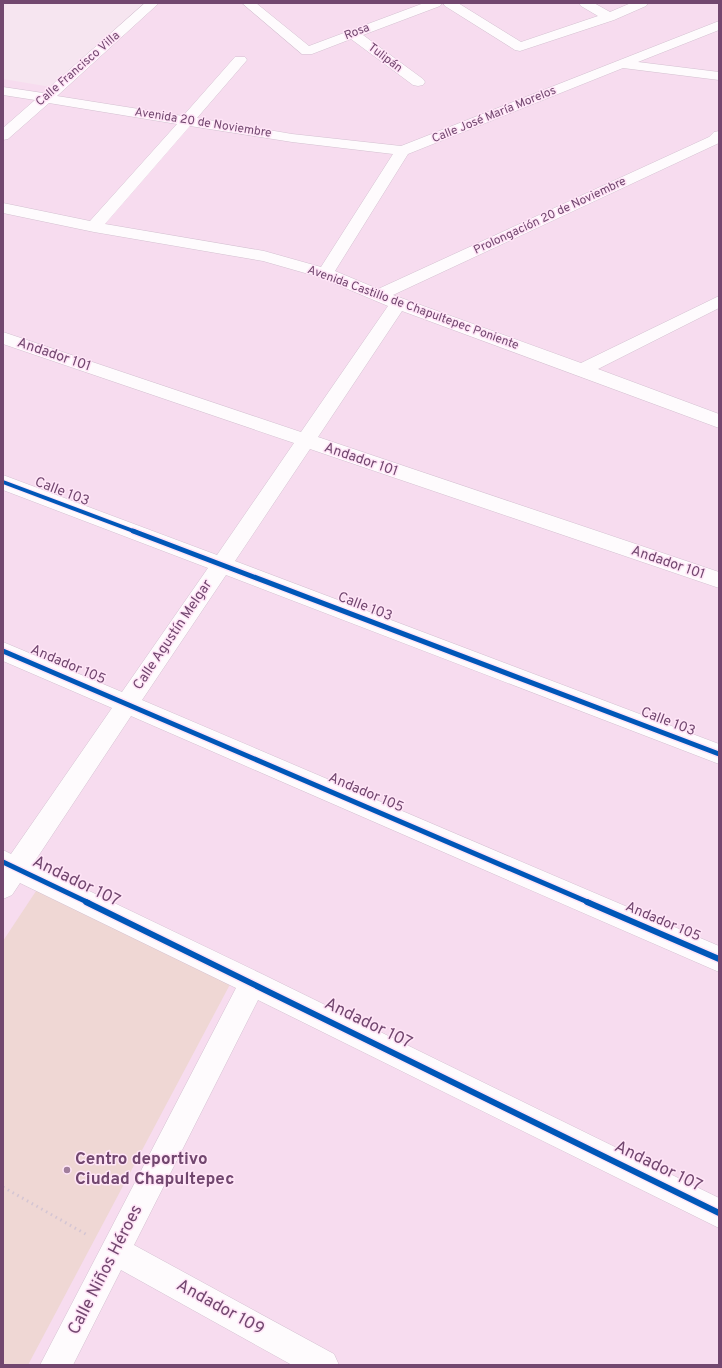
<svg xmlns="http://www.w3.org/2000/svg" width="722" height="1368" font-family="Overpass,sans-serif">
<style>
.residential{fill:#f7dcef}
.green{fill:#efd7d4}
.lines{fill:none;stroke-linecap:round;stroke-linejoin:round}
.minor-casing{stroke:#d4c1d1;stroke-width:1}
.path{stroke:#d4c5d3;stroke-width:3;stroke-dasharray:1.5 4;stroke-linecap:butt}
.minor{fill:#fefbfd;fill-rule:evenodd}
.cycleway-far2-casing{stroke:#ffe5f7;stroke-width:6}
.cycleway-far1-casing{stroke:#ffe5f7;stroke-width:8}
.cycleway-casing{stroke:#ffe5f7;stroke-width:9}
.cycleway-far2{stroke:#0057b8;stroke-width:4}
.cycleway-far1{stroke:#0057b8;stroke-width:5}
.cycleway{stroke:#0057b8;stroke-width:6}
.poi-dot{fill:#a07e9c;stroke:#ffe5f7;stroke-width:1.5}
.labels{text-anchor:middle;dominant-baseline:central;stroke-width:3;stroke-linejoin:round;paint-order:stroke}
.far-street-label{font-size:12px;fill:#72476f;stroke:#ffe5f7}
.street-label{font-size:14px;fill:#72476f;stroke:#ffe5f7}
.near-street-label{font-size:17px;fill:#72476f;stroke:#ffe5f7}
.near-poi-label{font-size:17px;font-weight:bold;fill:#72476f;stroke:#ffe5f7;text-anchor:start}
</style>
<rect width="100%" height="100%" fill="#f6e5f0"/>
<path class="residential" d="M153 3H719V1365H3V79L57 88Z"/>
<path class="green" d="M42 882 235 975 28 1365H3V941Z"/>
<g class="lines">
<g class="minor-casing">
<g id="minor">
<path d="M145 3H159L57 96 183 116 235 57H245L247 60 197 118 292 134 401 146 719 21V30L638 62 719 72V80L623 68 408 154 335 271 378 289 709 137 714 132 719 131V143L393 295 581 363 719 296V308L598 369 719 414V428L402 311 318 437 719 572V588L310 449 235 561 719 744V764L226 575 142 700 719 946V972L131 716 33 864 262 974 719 1198V1228L258 1000 134 1245 334 1354 339 1365H292L121 1270 73 1365H40L236 988 20 883 12 895 3 899V850L11 854 112 708 3 661V642L122 692 208 568 3 490V475L217 555 294 443 3 344V332L301 432 388 306 319 277 263 261 94 232 3 213V203L90 221 177 124 49 103 8 139 3 140V128L35 100 3 95V87L43 93ZM190 126 292 142 393 154 321 267 264 251 105 224Z"/>
<path d="M242 3H256L309 46 424 3H442L440 6 363 35 423 79 425 82 423 85 418 86 413 85 351 39 312 54H302Z"/>
<path d="M443 3H458L521 42 598 16 581 6 579 3H594L610 12 631 3H648L646 6 614 20 520 51 515 50 445 6Z"/>
</g>
</g>
<path class="path" d="M3 1187 89 1236"/>
<use href="#minor" class="minor"/>
<g class="cycleway-far2-casing">
<path id="cycleway-far2" d="M3 482 136 532"/>
</g>
<g class="cycleway-far1-casing">
<g id="cycleway-far1">
<path d="M133 531 719 754"/>
<path d="M3 651 590 903"/>
<path d="M3 862 89 903"/>
</g>
</g>
<g class="cycleway-casing">
<g id="cycleway">
<path d="M86 902 719 1213"/>
<path d="M587 902 719 959"/>
</g>
</g>
<use href="#cycleway-far2" class="cycleway-far2"/>
<use href="#cycleway-far1" class="cycleway-far1"/>
<use href="#cycleway" class="cycleway"/>
</g>
<circle class="poi-dot" cx="67" cy="1170" r="4"/>
<g class="labels">
<g class="far-street-label">
<text transform="translate(357 32) rotate(-21)">Rosa</text>
<text transform="translate(385 58) rotate(37)">Tulipán</text>
<text transform="translate(78 69) rotate(-41)">Calle Francisco Villa</text>
<text transform="translate(494 115) rotate(-22)">Calle José María Morelos</text>
<text transform="translate(203 123) rotate(9)">Avenida 20 de Noviembre</text>
<text transform="translate(550 216) rotate(-25)">Prolongación 20 de Noviembre</text>
<text transform="translate(413 308) rotate(20)">Avenida Castillo de Chapultepec Poniente</text>
</g>
<g class="street-label">
<text transform="translate(54 355) rotate(19)">Andador 101</text>
<text transform="translate(361 460) rotate(19)">Andador 101</text>
<text transform="translate(62 492) rotate(21)">Calle 103</text>
<text transform="translate(668 563) rotate(19)">Andador 101</text>
<text transform="translate(365 607) rotate(21)">Calle 103</text>
<text transform="translate(173 635) rotate(-56)">Calle Agustín Melgar</text>
<text transform="translate(68 665) rotate(23)">Andador 105</text>
<text transform="translate(668 722) rotate(21)">Calle 103</text>
<text transform="translate(366 793) rotate(23)">Andador 105</text>
<text transform="translate(663 922) rotate(23)">Andador 105</text>
</g>
<g class="near-street-label">
<text transform="translate(76 882) rotate(26)">Andador 107</text>
<text transform="translate(368 1024) rotate(26)">Andador 107</text>
<text transform="translate(658 1167) rotate(26)">Andador 107</text>
<text transform="translate(106 1270) rotate(-63)">Calle Niños Héroes</text>
<text transform="translate(220 1308) rotate(29)">Andador 109</text>
</g>
<g class="near-poi-label">
<text x="75" y="1160">Centro deportivo<tspan x="75" dy="20">Ciudad Chapultepec</tspan></text>
</g>
</g>
<rect width="722" height="1368" fill="none" stroke="#72476f" stroke-width="8"/>
</svg>
